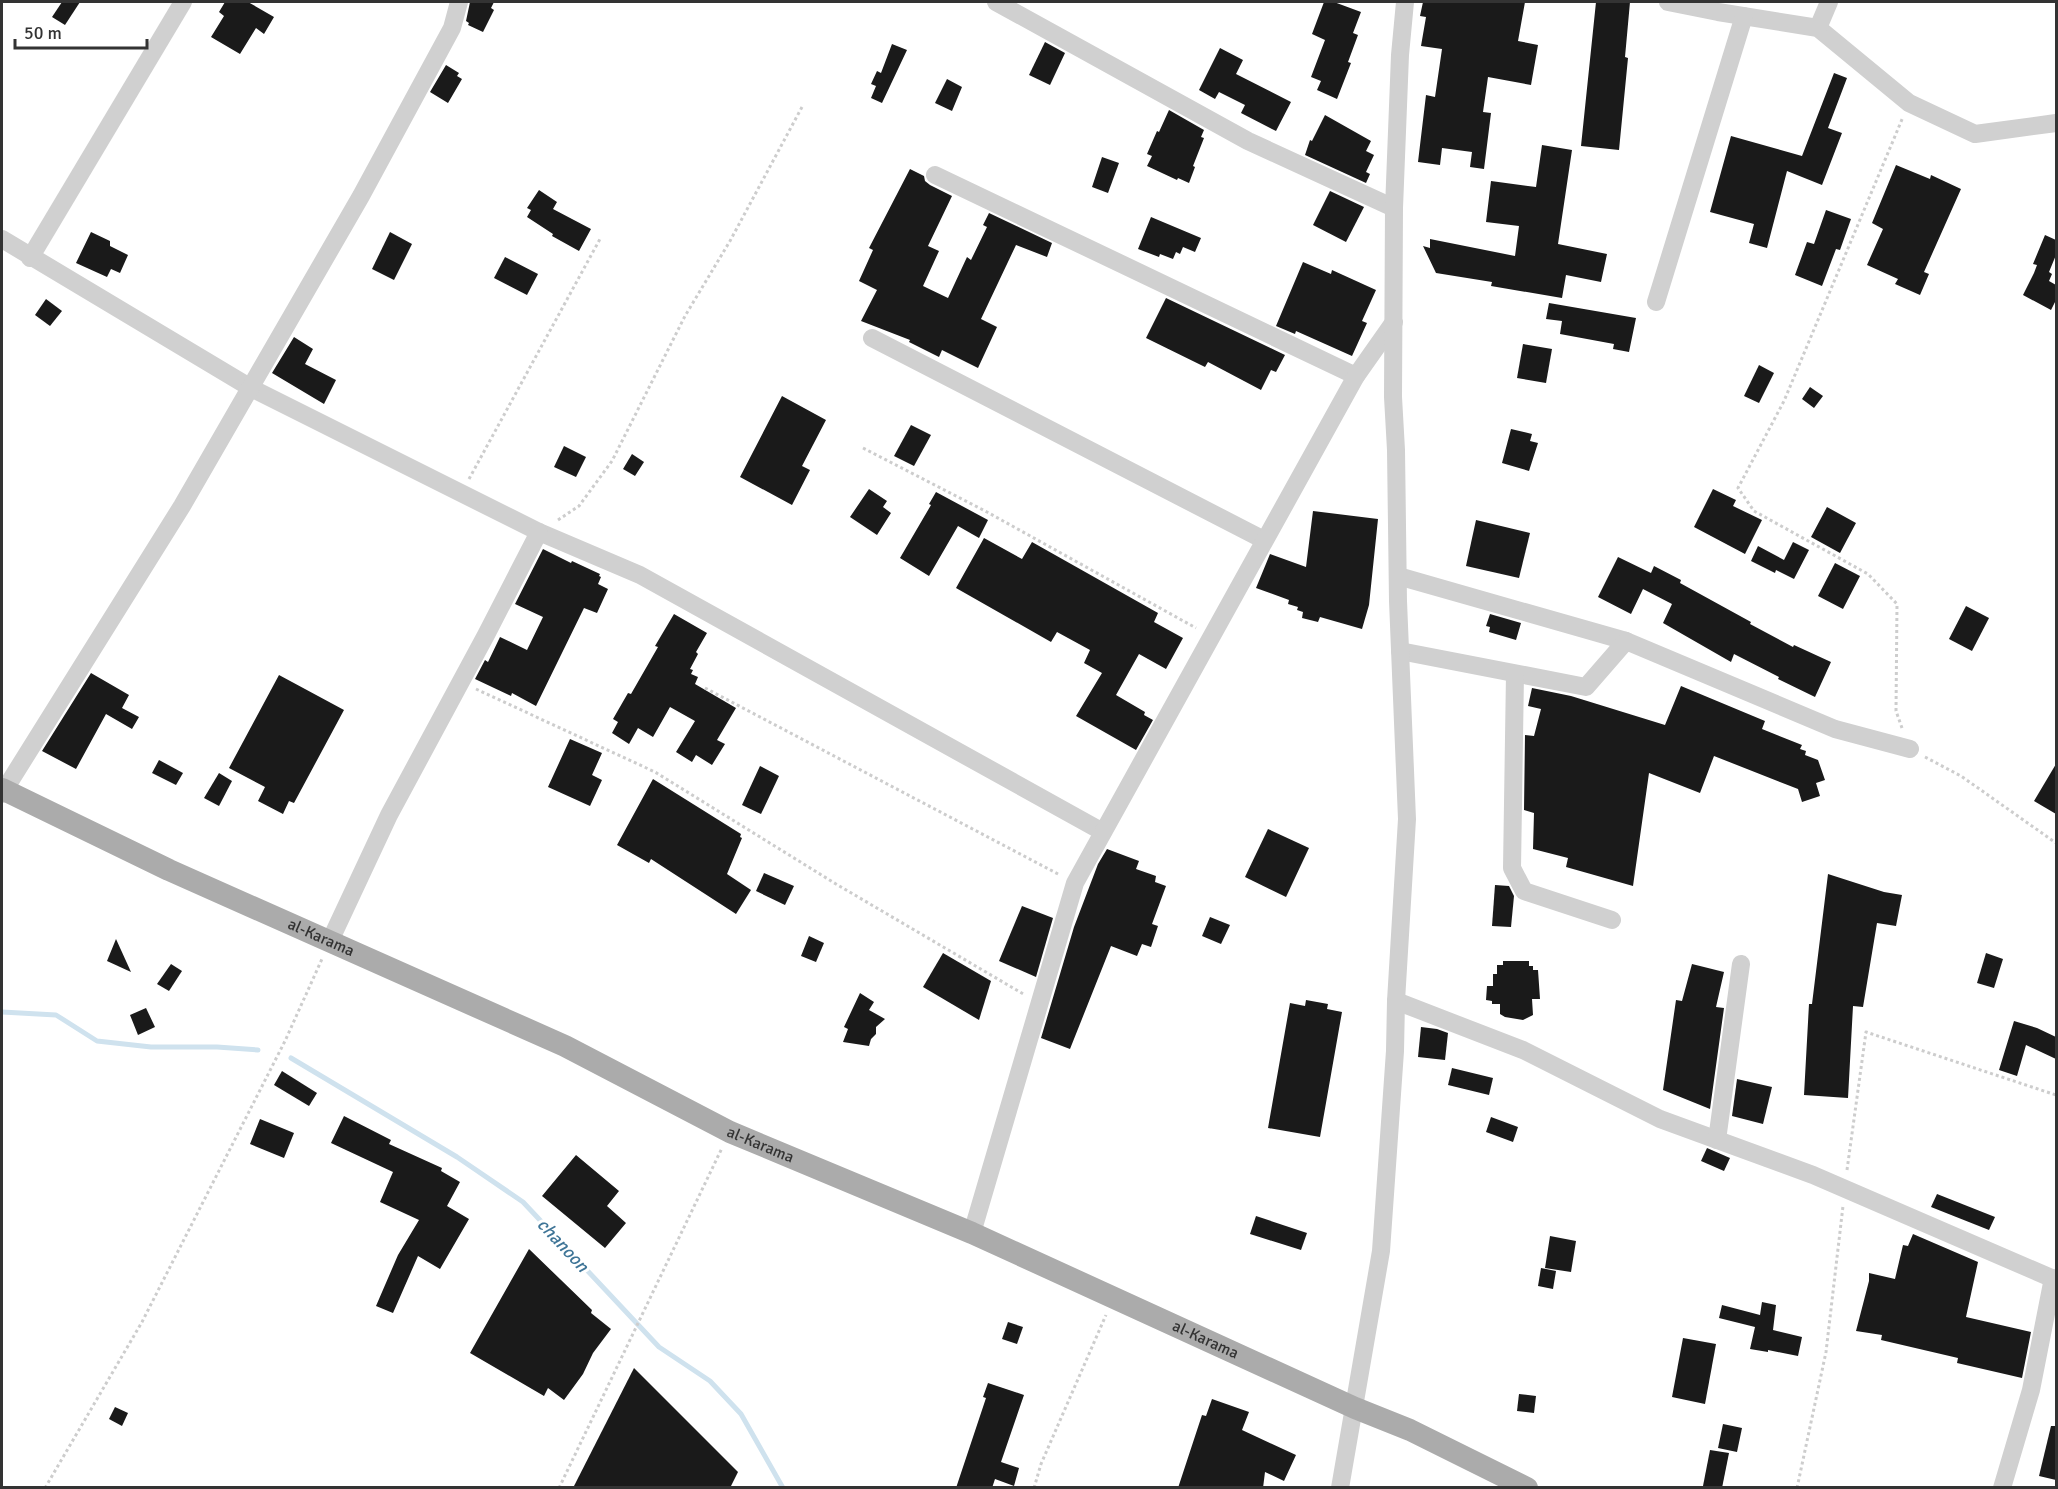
<svg xmlns="http://www.w3.org/2000/svg" width="2058" height="1489" font-family="Signika,sans-serif">
<style>
.lines{fill:none;stroke-linecap:round;stroke-linejoin:round}
.stream{stroke:#cfe2ee;stroke-width:5}
.building{fill:#1a1a1a}
.path{stroke:#cdcdcd;stroke-width:3;stroke-dasharray:3 3;stroke-linecap:butt}
.minor{stroke:#d0d0d0;stroke-width:18}
.major{stroke:#ababab;stroke-width:22}
.labels{text-anchor:middle;dominant-baseline:central;stroke-width:6;stroke-linejoin:round;paint-order:stroke}
.street-label{font-size:16px;fill:#333;stroke:#fff}
.water-label{font-size:18px;font-style:italic;fill:#3f7597;stroke:#fff}
</style>
<rect width="100%" height="100%" fill="#fff"/>
<g class="lines">
<g class="stream">
<path d="M2 1012 56 1015 97 1041 151 1047H217L258 1050"/>
<path d="M291 1058 457 1157 523 1202 659 1347 710 1381 741 1414 783 1488"/>
</g>
</g>
<g class="building">
<path d="M62 2H80L65 25 52 17Z"/>
<path d="M225 2H248L274 17 264 34 256 28 240 54 211 37 224 16 219 12Z"/>
<path d="M470 2H494L491 8 494 10 483 32 468 25 469 23 466 21Z"/>
<path d="M1324 2H1334L1361 12 1353 33 1358 35 1348 62 1351 63 1337 99 1317 90 1321 81 1311 77 1325 40 1312 34Z"/>
<path d="M1423 2H1525L1518 41 1538 45 1531 85 1488 77 1483 112 1491 113 1484 169 1470 167 1472 152 1442 148 1440 165 1418 162 1426 95 1435 97 1442 49 1421 46 1426 17 1420 16Z"/>
<path d="M1596 2H1630L1625 57 1628 58 1619 150 1581 146Z"/>
<path d="M1045 42 1065 53 1050 85 1029 75Z"/>
<path d="M892 44 907 50 882 103 871 98 876 86 871 84 877 71 881 73Z"/>
<path d="M1220 48 1243 60 1236 74 1291 102 1276 131 1241 113 1245 105 1219 92 1215 99 1199 90Z"/>
<path d="M446 65 459 73 457 76 462 79 448 103 430 92Z"/>
<path d="M1834 73 1847 78 1828 128 1842 133 1822 185 1787 171 1767 248 1749 243 1754 224 1710 212 1731 136 1802 156Z"/>
<path d="M947 79 962 87 952 111 935 103Z"/>
<path d="M1169 110 1204 130 1201 137 1204 138 1193 166 1195 167 1189 183 1178 178 1177 180 1147 166 1152 156 1147 154 1157 131 1159 132Z"/>
<path d="M1325 115 1371 141 1366 151 1374 155 1366 172 1370 174 1366 183 1305 155 1310 140 1312 141Z"/>
<path d="M1542 145 1572 150 1558 244 1607 254 1601 282 1566 275 1562 298 1491 286 1492 282 1436 273 1423 246 1430 248V239L1515 256 1519 226 1486 222 1491 181 1536 187Z"/>
<path d="M1102 157 1119 163 1108 193 1092 187Z"/>
<path d="M1896 165 1930 179 1931 175 1961 189 1924 272 1929 274 1920 295 1895 284 1898 279 1867 265 1883 229 1872 223Z"/>
<path d="M910 169 924 176 925 181 930 185 952 196 928 246 939 251 923 286 948 298 967 257 971 260 987 227 983 225 989 213 1052 243 1047 257 1016 245 981 319 997 327 978 368 942 350 939 357 909 342 910 340 861 321 877 290 859 281 873 250 869 248Z"/>
<path d="M539 190 557 202 553 209 591 229 579 251 552 236 553 234 527 217 531 210 527 208Z"/>
<path d="M1330 191 1364 207 1346 242 1313 225Z"/>
<path d="M1826 210 1851 219 1840 250 1836 249 1822 286 1795 275 1807 242 1814 244Z"/>
<path d="M1151 217 1201 238 1195 252 1183 247 1180 254 1176 252 1173 259 1160 254 1159 257 1138 249Z"/>
<path d="M91 232 110 241V246L128 255 120 273 111 269 107 277 76 263Z"/>
<path d="M390 232 412 244 394 280 372 269Z"/>
<path d="M2045 235 2056 240V255L2049 272 2052 274 2049 281 2056 285V300L2051 310 2023 295 2034 273 2037 265 2033 264Z"/>
<path d="M505 257 538 274 527 295 494 278Z"/>
<path d="M1303 262 1331 274 1332 270 1376 290 1362 321 1367 323 1352 356 1296 331 1295 334 1276 326Z"/>
<path d="M1166 298 1285 355 1276 372 1271 370 1261 390 1208 362 1205 367 1146 338Z"/>
<path d="M46 299 62 311 50 326 35 315Z"/>
<path d="M1549 303 1636 318 1629 352 1613 349 1614 344 1560 334 1562 321 1546 319Z"/>
<path d="M294 337 313 349 305 364 336 380 324 404 272 373Z"/>
<path d="M1523 344 1552 349 1546 383 1517 378Z"/>
<path d="M1759 365 1774 373 1759 403 1744 396Z"/>
<path d="M1810 387 1823 396 1814 408 1802 399Z"/>
<path d="M782 396 826 420 802 466 810 470 792 505 740 477Z"/>
<path d="M911 425 931 435 914 466 894 456Z"/>
<path d="M1511 429 1532 434 1530 441 1538 443 1529 471 1502 463Z"/>
<path d="M564 446 586 457 576 477 554 467Z"/>
<path d="M632 454 644 462 635 476 623 469Z"/>
<path d="M869 489 887 501 883 507 891 513 877 535 850 517Z"/>
<path d="M1713 489 1736 500 1733 506 1762 520 1745 554 1694 527Z"/>
<path d="M936 492 988 520 979 538 958 526 929 576 900 558 931 505 929 504Z"/>
<path d="M1827 507 1856 523 1840 553 1811 537Z"/>
<path d="M1313 511 1378 519 1369 605 1362 629 1320 617 1318 622 1302 618 1303 612 1297 610 1298 607 1288 604 1289 600 1256 588 1270 554 1306 567Z"/>
<path d="M1476 520 1530 533 1519 578 1466 566Z"/>
<path d="M984 538 1022 559 1032 542 1158 613 1154 622 1183 638 1166 669 1139 654 1116 695 1145 712 1144 715 1153 720 1136 750 1076 716 1102 673 1084 663 1090 650 1057 632 1051 642 956 588Z"/>
<path d="M1793 542 1809 550 1794 579 1776 570 1775 573 1751 561 1758 546 1784 560Z"/>
<path d="M543 549 571 563 572 561 600 574 599 576 601 577 598 584 608 589 597 613 584 608 536 706 512 693 511 696 475 679 485 660 488 662 500 637 527 650 543 617 515 604Z"/>
<path d="M1618 557 1651 573 1654 566 1681 580 1680 583 1751 622 1750 624 1793 647 1794 645 1831 662 1815 697 1778 679 1779 677 1734 654 1731 662 1663 623 1672 604 1643 589 1631 614 1598 597Z"/>
<path d="M1835 563 1860 576 1843 609 1818 596Z"/>
<path d="M1966 606 1989 618 1972 651 1949 639Z"/>
<path d="M674 614 707 633 696 652 698 654 690 669 693 670 691 674 698 677 695 684 736 708 717 740 725 744 712 765 696 755 692 762 676 752 695 721 670 707 653 737 638 728 629 744 612 733 618 722 613 719 628 693 631 694 658 647 655 646Z"/>
<path d="M1490 614 1521 623 1516 640 1489 632 1490 627 1486 626Z"/>
<path d="M91 673 129 695 122 708 139 717 132 729 106 714 76 769 42 751Z"/>
<path d="M279 675 344 710 294 803 289 801 283 814 258 801 265 787 229 768Z"/>
<path d="M1681 686 1765 721 1762 729 1802 745 1800 749 1806 751 1805 755 1818 760 1825 780 1816 783 1820 796 1802 802 1798 789 1714 756 1700 793 1649 773 1633 886 1566 867 1568 858 1533 849 1534 813 1524 810 1525 735 1534 736 1541 709 1528 706 1532 688 1571 696 1665 725Z"/>
<path d="M570 739 602 753 592 775 602 780 590 806 548 787Z"/>
<path d="M159 760 183 773 176 785 152 773Z"/>
<path d="M2056 764V814L2034 801Z"/>
<path d="M760 766 779 776 761 814 742 805Z"/>
<path d="M219 773 232 781 219 806 204 798Z"/>
<path d="M653 779 741 834 740 837 742 838 727 874 751 890 736 914 651 859 649 863 617 845Z"/>
<path d="M1268 829 1309 848 1286 897 1245 877Z"/>
<path d="M1107 849 1139 861 1136 869 1156 876 1155 882 1166 886 1152 924 1158 926 1151 947 1142 944 1137 956 1111 946 1070 1049 1041 1038 1074 927 1098 864Z"/>
<path d="M764 873 794 886 785 905 756 891Z"/>
<path d="M1828 874 1884 892 1902 895 1896 926 1877 923 1863 1007 1853 1006 1848 1098 1804 1095 1809 1004H1812Z"/>
<path d="M1495 885 1509 886 1514 896 1511 927 1492 926Z"/>
<path d="M1022 906 1053 918 1036 977 999 961Z"/>
<path d="M1210 917 1230 925 1221 944 1202 936Z"/>
<path d="M809 936 824 943 816 962 801 956Z"/>
<path d="M116 939 131 972 107 961Z"/>
<path d="M943 953 991 981 979 1020 923 987Z"/>
<path d="M1986 953 2003 959 1994 988 1977 983Z"/>
<path d="M1503 961H1529V966H1533V970H1538L1540 999H1532L1533 1015 1523 1020 1505 1017 1500 1014V1004H1492V1001L1486 1000 1487 986H1493V974H1497V965H1503Z"/>
<path d="M171 964 182 971 169 991 157 984Z"/>
<path d="M1692 964 1724 972 1716 1007 1724 1008 1710 1109 1663 1090 1676 1000 1682 1001Z"/>
<path d="M860 993 874 1002 869 1010 885 1019 876 1027V1034L871 1039 869 1046 843 1042 848 1029 844 1027Z"/>
<path d="M1306 1000 1328 1004 1327 1009 1342 1012 1320 1137 1268 1128 1290 1003 1305 1006Z"/>
<path d="M146 1008 155 1027 138 1035 130 1015Z"/>
<path d="M2014 1021 2037 1028 2056 1037V1059L2026 1045 2017 1076 1999 1070Z"/>
<path d="M1421 1027 1437 1029 1448 1033 1445 1060 1418 1057Z"/>
<path d="M1452 1068 1493 1078 1489 1095 1448 1085Z"/>
<path d="M282 1071 317 1093 309 1106 274 1085Z"/>
<path d="M1737 1079 1772 1087 1763 1124 1732 1116Z"/>
<path d="M344 1116 391 1140 389 1144 442 1168 441 1171 460 1182 447 1206 469 1219 440 1269 418 1256 393 1313 376 1306 398 1255 419 1220 380 1202 393 1172 331 1143Z"/>
<path d="M1491 1117 1518 1127 1513 1142 1486 1132Z"/>
<path d="M260 1119 294 1133 284 1158 250 1144Z"/>
<path d="M1707 1148 1730 1158 1724 1171 1701 1161Z"/>
<path d="M576 1155 619 1191 607 1206 626 1223 605 1248 542 1196Z"/>
<path d="M1937 1194 1995 1217 1989 1230 1931 1207Z"/>
<path d="M1256 1216 1307 1233 1301 1250 1250 1234Z"/>
<path d="M1913 1234 1978 1262 1966 1317 2031 1332 2022 1378 1957 1363 1958 1358 1881 1340 1882 1335 1856 1331 1869 1281V1273L1895 1279 1903 1245 1908 1246Z"/>
<path d="M1550 1236 1576 1241 1571 1272 1545 1268Z"/>
<path d="M529 1249 592 1310 591 1313 611 1329 593 1353 583 1374 564 1400 548 1388 544 1396 470 1353Z"/>
<path d="M1541 1268 1556 1271 1553 1289 1538 1286Z"/>
<path d="M1762 1302 1776 1305 1773 1330 1802 1337 1798 1356 1768 1350V1352L1750 1349 1755 1327 1719 1318 1722 1305 1760 1315Z"/>
<path d="M1008 1322 1023 1327 1017 1344 1002 1339Z"/>
<path d="M1683 1338 1716 1344 1705 1404 1672 1397Z"/>
<path d="M634 1368 738 1472 730 1488H573Z"/>
<path d="M988 1383 1024 1395 1001 1462 1019 1468 1014 1486 995 1479 992 1488H956L986 1398 983 1397Z"/>
<path d="M1519 1394 1536 1396 1534 1413 1517 1411Z"/>
<path d="M1212 1399 1249 1412 1242 1430 1296 1455 1284 1481 1265 1472 1263 1488H1178L1202 1415 1206 1416Z"/>
<path d="M115 1407 128 1413 122 1426 109 1419Z"/>
<path d="M1723 1424 1742 1428 1737 1452 1718 1448Z"/>
<path d="M2051 1426H2056V1480L2039 1476Z"/>
<path d="M1710 1450 1729 1453 1722 1488 1703 1486Z"/>
</g>
<g class="lines">
<g class="path">
<path d="M863 448 987 512 1196 628"/>
<path d="M469 479 600 239"/>
<path d="M558 520 579 506 612 461 685 316 730 241 802 107"/>
<path d="M705 688 1060 875"/>
<path d="M476 689 655 772 836 884 1025 995"/>
<path d="M1902 728 1896 711 1897 604 1868 574 1754 511 1738 488 1784 401 1903 117"/>
<path d="M1925 757 1961 776 2056 843"/>
<path d="M1847 1170 1866 1032 2056 1095"/>
<path d="M45 1488 142 1322 285 1041 322 959"/>
<path d="M559 1488 722 1148"/>
<path d="M1034 1488 1041 1464 1106 1315"/>
<path d="M1797 1488 1826 1352 1843 1206"/>
</g>
<g class="minor">
<path d="M996 2 1248 141 1394 208"/>
<path d="M1668 2 1718 12 1818 28 1909 103 1975 134 2056 123"/>
<path d="M1818 28 1829 2"/>
<path d="M935 175 1356 376"/>
<path d="M2 239 251 388 539 532 640 575 1103 832"/>
<path d="M30 258 183 2"/>
<path d="M1656 302 1744 16"/>
<path d="M872 338 1264 540"/>
<path d="M1398 576 1626 641"/>
<path d="M1400 651 1586 687 1626 641 1835 729 1910 749"/>
<path d="M1515 674 1512 868 1524 891 1612 920"/>
<path d="M2 794 182 506 361 196 452 28 459 2"/>
<path d="M330 941 389 815 486 635 539 532"/>
<path d="M1396 1001 1523 1050 1660 1119 1813 1175 2056 1280"/>
<path d="M1717 1140 1741 964"/>
<path d="M972 1233 1075 883 1356 376 1394 322"/>
<path d="M1340 1488 1381 1251 1395 1051 1396 1001 1407 819 1398 601 1396 450 1393 397 1394 208 1400 55 1405 2"/>
<path d="M2002 1488 2031 1390 2053 1278"/>
</g>
<path class="major" id="s1" d="M2 789 169 870 565 1046 730 1132 972 1233 1355 1408 1410 1430 1527 1488"/>
</g>
<g class="labels">
<g class="street-label">
<text stroke="none"><textPath href="#s1" startOffset="352">al-Karama</textPath></text>
<text stroke="none"><textPath href="#s1" startOffset="838">al-Karama</textPath></text>
<text stroke="none"><textPath href="#s1" startOffset="1324">al-Karama</textPath></text>
</g>
<g class="water-label">
<text transform="translate(563 1245) rotate(47)">chanoon</text>
</g>
</g>
<rect width="2058" height="1489" fill="none" stroke="#333333" stroke-width="6"/>
<path d="M15 39v9h132v-9" fill="none" stroke="#333333" stroke-width="3"/>
<text x="24" y="39" font-size="18" fill="#333333" stroke="#ffffff" stroke-width="4.5" paint-order="stroke">50 m</text>
</svg>
